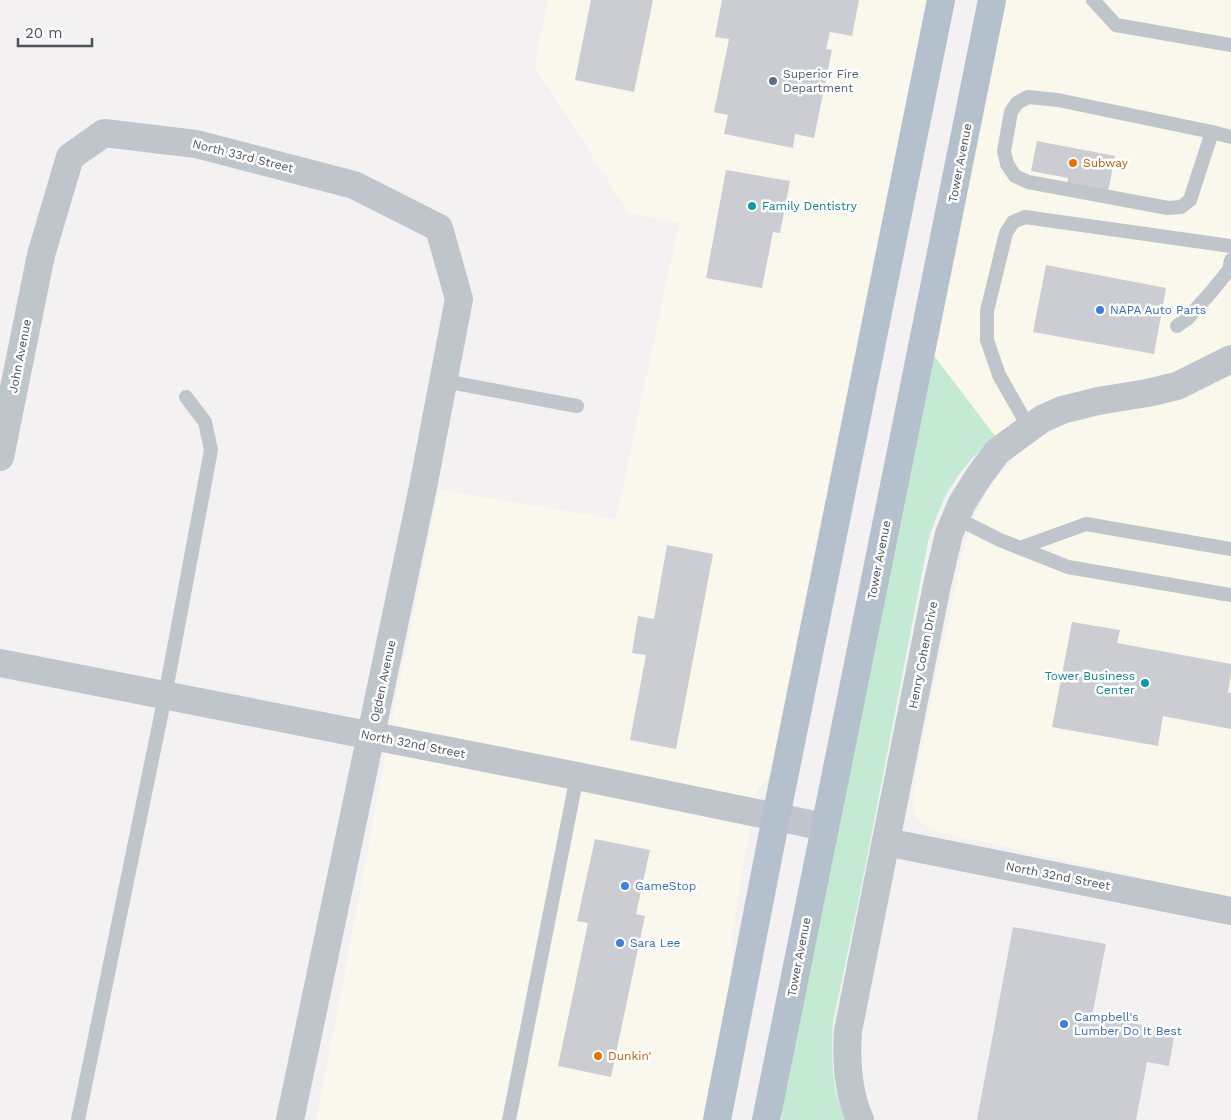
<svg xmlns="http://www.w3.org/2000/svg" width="1231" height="1120" font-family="'Work Sans',sans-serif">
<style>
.commercial{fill:#faf7ed}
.green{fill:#c5ead4}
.building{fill:#cbcdd2}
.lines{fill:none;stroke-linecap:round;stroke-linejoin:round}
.lane{stroke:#bec5cb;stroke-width:14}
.street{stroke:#bec5cb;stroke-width:28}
.primary{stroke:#b4c0cc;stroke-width:28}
.service-dot{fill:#5c6f8a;stroke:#fff;stroke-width:2}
.food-dot{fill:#e8710a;stroke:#fff;stroke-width:2}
.culture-dot{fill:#0f9aa8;stroke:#fff;stroke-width:2}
.shop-dot{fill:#3f7fe0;stroke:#fff;stroke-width:2}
.labels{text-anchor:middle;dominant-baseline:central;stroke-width:5;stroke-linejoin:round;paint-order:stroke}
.service-label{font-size:12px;fill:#4e5e75;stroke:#fff;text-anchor:start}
.street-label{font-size:12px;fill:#4b545c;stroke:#fff}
.food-label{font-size:12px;fill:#c56008;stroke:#fff;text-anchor:start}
.culture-label{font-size:12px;fill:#0d838f;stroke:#fff;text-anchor:start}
.shop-label{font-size:12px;fill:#366cbe;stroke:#fff;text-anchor:start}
</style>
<rect width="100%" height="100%" fill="#f3f1f1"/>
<g class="commercial">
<path d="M548 0H927L772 773 768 780 758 788 734 916 732 938 733 983 703 1120H316L344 976 395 704 439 490 616 519 679 223 629 213 534 66Z"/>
<path d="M1004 0H1231V898L939 832 927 827 916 817 913 807 915 779 960 564 970 529 987 490 999 474 1014 461 932 353Z"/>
</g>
<path class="green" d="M932 353 995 436C978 451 961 469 949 490 940 505 935 521 929 537L861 889 833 1022C832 1048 831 1077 838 1101 840 1108 843 1114 845 1120H782V1107Z"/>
<g class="building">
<path d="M591 0H653L634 92 575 80Z"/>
<path d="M722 0H859L852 36 830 32 826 49 832 50 814 138 795 134 793 148 724 134 728 115 714 112 729 39 715 37Z"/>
<path d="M1037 141 1115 156 1108 192 1067 184 1068 178 1031 171Z"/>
<path d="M726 170 790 181 780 233 773 232 762 288 706 278Z"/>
<path d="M1046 265 1166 288 1154 354 1033 332Z"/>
<path d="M667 545 713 554 676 749 630 740 646 655 632 653 638 616 654 619Z"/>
<path d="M1072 622 1120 630 1117 643 1231 664V674L1228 692 1231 693V729L1163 716 1158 746 1052 727Z"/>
<path d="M595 839 650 850 636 914 645 916 611 1077 558 1066 588 923 577 921Z"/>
<path d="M1013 927 1106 944 1092 1016 1175 1031 1169 1066 1147 1062 1136 1120H977Z"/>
</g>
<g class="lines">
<g class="lane">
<path d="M1093 0 1116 25 1231 45"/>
<path d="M1212 132 1190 200 1181 207 1168 208 1028 182 1015 176 1007 164 1004 151 1011 112 1017 103 1028 97 1058 100 1212 132 1231 137"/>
<path d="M1177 326 1187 319 1212 291 1229 270 1231 260"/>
<path d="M444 381 577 406"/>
<path d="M1029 428 999 375 987 340V311L1006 233 1013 222 1025 217 1231 246"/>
<path d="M956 518 1000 540 1068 567 1231 595"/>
<path d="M1020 548 1086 524 1231 549"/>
<path d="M78 1120 165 696 211 450 205 422 186 397"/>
<path d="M509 1120 577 776"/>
</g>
<g class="street">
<path d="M0 457 41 255 70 157 104 133 196 144 354 185 439 228 459 299 423 487 290 1120"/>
<path d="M0 663 577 776 825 827"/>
<path d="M886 842 1231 911"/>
<path d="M860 1120C848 1093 846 1061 848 1031L937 585 949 534 962 503 979 476 997 452 1017 437 1042 419 1062 410 1098 401 1147 393 1177 386 1231 359"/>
</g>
<g class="primary">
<path d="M717 1120 776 817 941 0"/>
<path d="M766 1120 992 0"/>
</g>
</g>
<circle class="service-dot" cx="773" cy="81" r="5"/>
<g class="food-dot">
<circle cx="1073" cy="163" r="5"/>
<circle cx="598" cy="1056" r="5"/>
</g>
<g class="culture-dot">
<circle cx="752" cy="206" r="5"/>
<circle cx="1145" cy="683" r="5"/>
</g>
<g class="shop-dot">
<circle cx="1100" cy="310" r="5"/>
<circle cx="625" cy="886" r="5"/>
<circle cx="620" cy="943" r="5"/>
<circle cx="1064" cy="1024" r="5"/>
</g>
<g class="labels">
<g class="service-label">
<text x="783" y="74">Superior Fire<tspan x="783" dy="14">Department</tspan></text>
</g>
<g class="street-label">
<text transform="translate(243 156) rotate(14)">North 33rd Street</text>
<text transform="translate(960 163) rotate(-79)">Tower Avenue</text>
<text transform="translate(20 356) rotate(-79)">John Avenue</text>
<text transform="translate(879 560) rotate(-79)">Tower Avenue</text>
<text transform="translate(923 655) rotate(-79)">Henry Cohen Drive</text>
<text transform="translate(383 681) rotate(-78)">Ogden Avenue</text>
<text transform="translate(413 744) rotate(11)">North 32nd Street</text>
<text transform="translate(1058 876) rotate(11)">North 32nd Street</text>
<text transform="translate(799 957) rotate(-79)">Tower Avenue</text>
</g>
<g class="food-label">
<text x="1083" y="163">Subway</text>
<text x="608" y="1056">Dunkin'</text>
</g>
<g class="culture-label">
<text x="762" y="206">Family Dentistry</text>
<text x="1135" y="676" text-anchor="end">Tower Business<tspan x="1135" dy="14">Center</tspan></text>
</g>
<g class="shop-label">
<text x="1110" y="310">NAPA Auto Parts</text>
<text x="635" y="886">GameStop</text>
<text x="630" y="943">Sara Lee</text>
<text x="1074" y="1017">Campbell's<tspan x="1074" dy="14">Lumber Do It Best</tspan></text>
</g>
</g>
<path d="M18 38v8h74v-8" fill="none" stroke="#4b545c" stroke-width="2.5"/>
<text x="25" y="38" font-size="15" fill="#4b545c" stroke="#ffffff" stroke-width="4" paint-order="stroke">20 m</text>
</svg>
